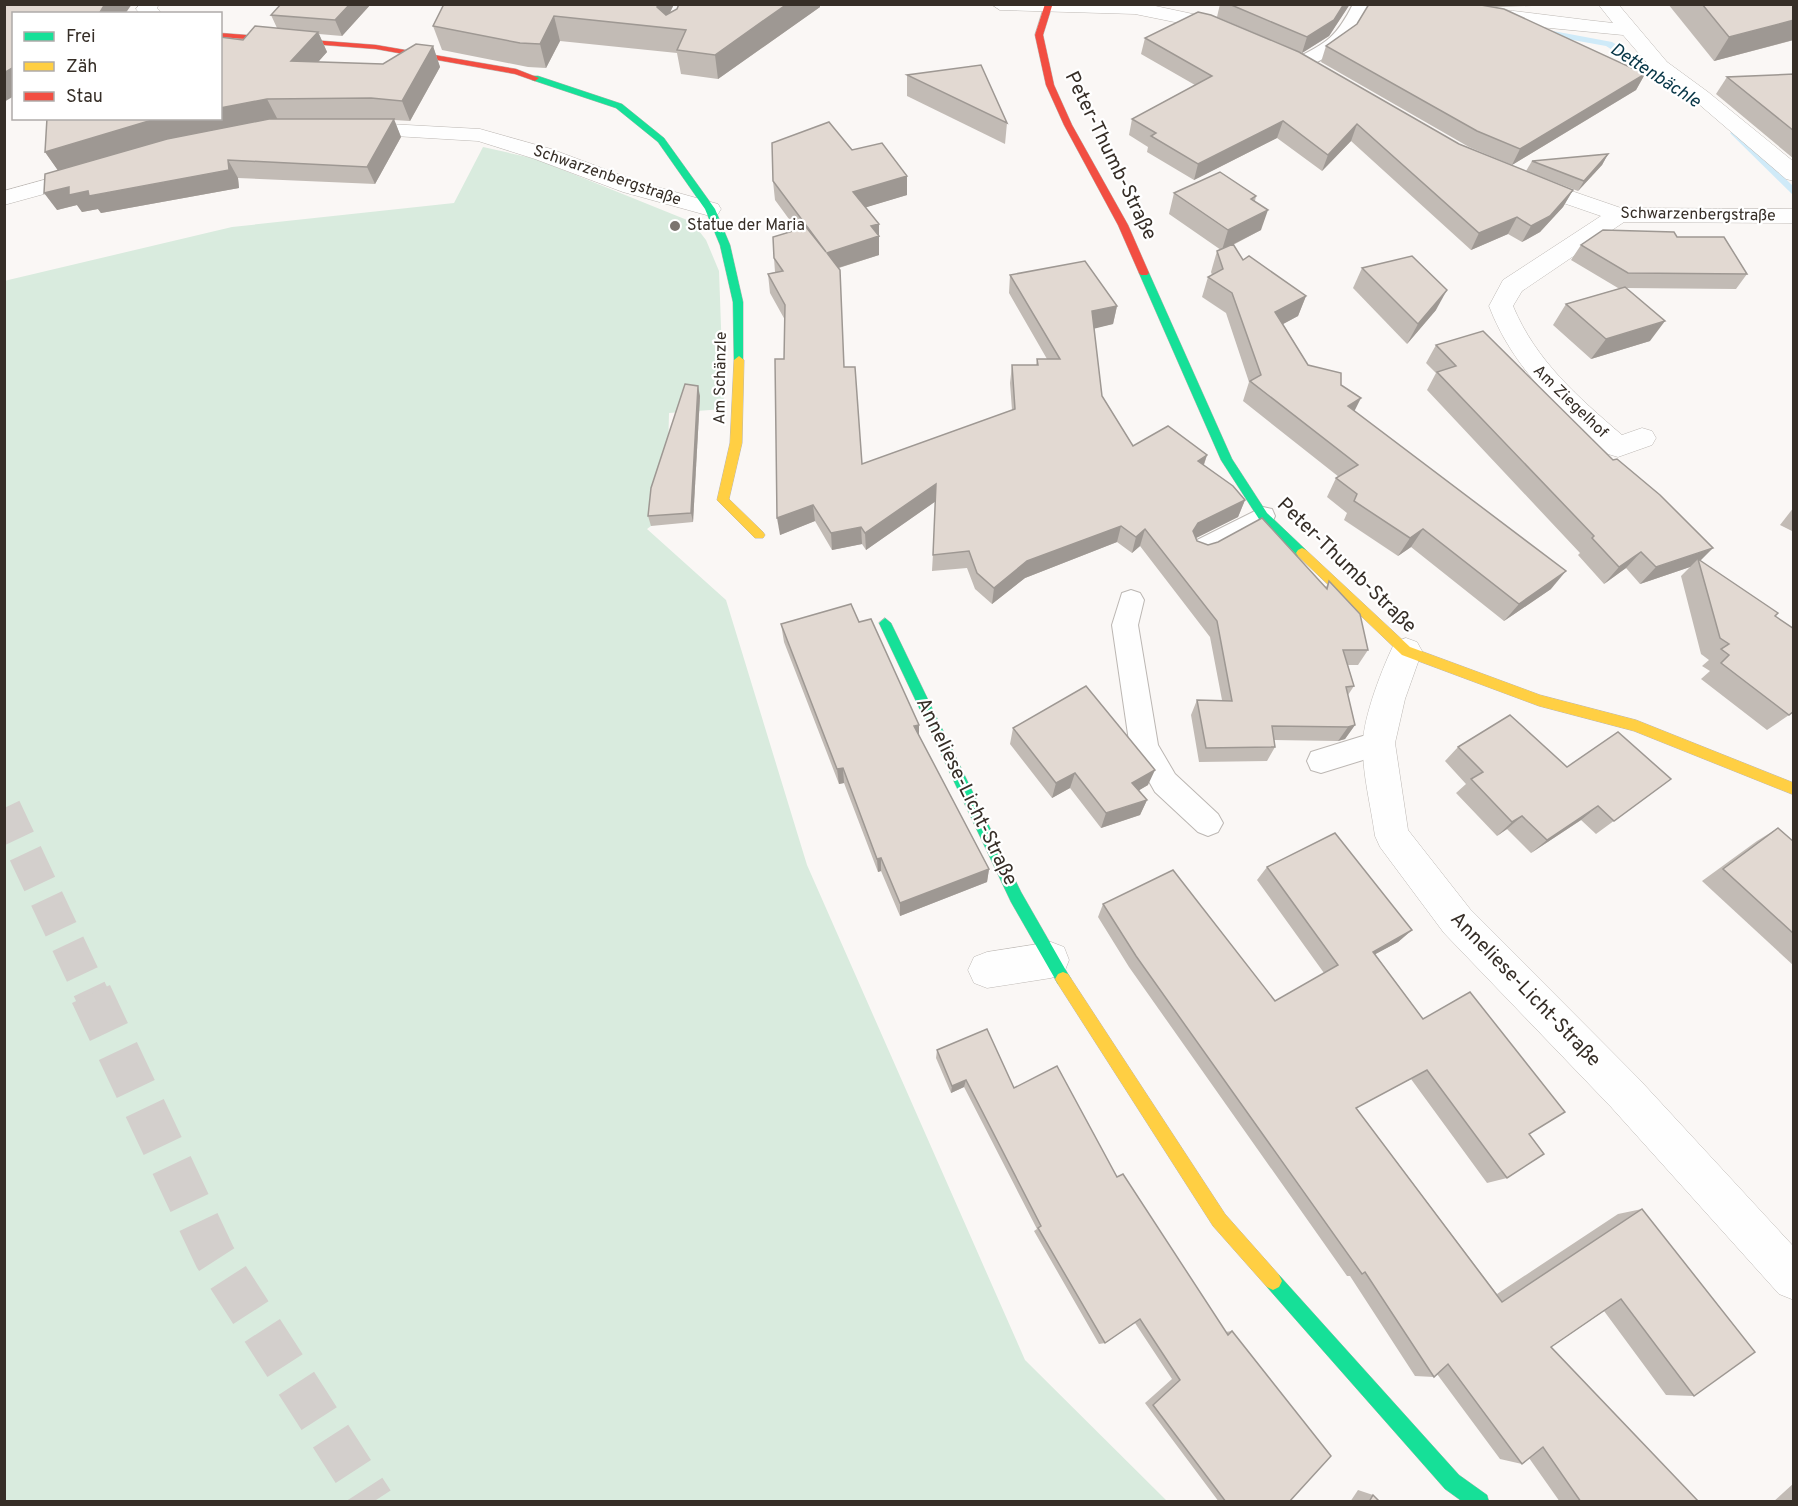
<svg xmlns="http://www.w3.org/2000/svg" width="1798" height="1506" font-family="Overpass,sans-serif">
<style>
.green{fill:#d9ebde}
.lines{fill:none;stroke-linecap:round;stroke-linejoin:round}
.stream{fill:#cfeaf8;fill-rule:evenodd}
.highway-tunnel-far1{stroke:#d3cfcc;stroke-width:34;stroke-dasharray:34 16;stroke-linecap:butt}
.highway-tunnel{stroke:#d3cfcc;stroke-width:42;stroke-dasharray:42 21;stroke-linecap:butt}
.lane-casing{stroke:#bcb7b3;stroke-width:2}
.street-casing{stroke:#bcb7b3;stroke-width:1}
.fast-casing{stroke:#bcb7b3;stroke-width:1}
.slow-casing{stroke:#bcb7b3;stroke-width:1}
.jam-casing{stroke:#bcb7b3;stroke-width:1}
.lane{fill:#fefefe;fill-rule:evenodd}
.street{fill:#fefefe;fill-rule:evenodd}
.fast{fill:#16e098;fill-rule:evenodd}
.slow{fill:#ffcf43;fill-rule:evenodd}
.jam{fill:#f24e42;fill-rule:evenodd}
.wall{fill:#c2bbb5}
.shaded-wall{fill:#9e9893}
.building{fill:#e2d9d2;stroke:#9e9893;stroke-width:1.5}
.poi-dot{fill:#7b746f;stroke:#fff;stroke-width:2}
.labels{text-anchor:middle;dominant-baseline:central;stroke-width:4.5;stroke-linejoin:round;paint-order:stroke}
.far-street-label{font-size:16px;fill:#362e27;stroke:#fff}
.far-poi-label{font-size:16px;fill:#362e27;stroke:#fff;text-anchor:start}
.far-water-label{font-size:18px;font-style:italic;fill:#063546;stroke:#fff}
.street-label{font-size:20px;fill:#362e27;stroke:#fff}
</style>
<rect width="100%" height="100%" fill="#faf7f5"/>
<path class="green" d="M483 147 536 159 692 222 706 240 719 271 724 409 669 413 668 453 654 498 651 526 647 529 726 600 807 865 1025 1360 1167 1501H5L4 281 232 227 454 203Z"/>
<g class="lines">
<g class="stream">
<path d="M1537 28 1612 42 1682 86 1674 88 1606 46 1534 33V29Z"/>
<path d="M1735 130 1794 187V196L1732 135 1730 133Z"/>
</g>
<path class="highway-tunnel-far1" d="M4 808 92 995"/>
<path class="highway-tunnel" d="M91 994 215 1257 373 1502"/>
<g class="lane-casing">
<g id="lane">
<path d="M1353 4 1369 5C1357 32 1345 48 1319 61 1311 65 1305 68 1296 66L1293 62 1296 58C1327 43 1337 36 1353 4Z"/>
<path d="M1263 507 1272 509 1275 516 1272 523 1211 556 1202 559 1193 556 1189 549 1193 542Z"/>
<path d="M1131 590 1140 593 1144 600 1138 625 1158 745 1175 774 1218 814 1223 823 1218 832 1208 836 1198 832 1155 792 1130 748 1112 625 1122 593Z"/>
<path d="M1379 731 1389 734 1393 743 1389 752 1321 773 1311 770 1307 761 1311 752Z"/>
</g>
</g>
<g class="street-casing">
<g id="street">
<path d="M140 4H159L157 8 162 14H140L136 9Z"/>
<path d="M991 4H1146L1221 20 1236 26 1239 30 1229 36 1209 29 1135 14 1000 10Z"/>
<path d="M1412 4C1479 4 1546 16 1613 23L1598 4H1618L1667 62 1708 92 1794 162V181L1786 179 1694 100 1653 70 1623 35 1486 22 1421 10Z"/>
<path d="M352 122 480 129 551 149 639 182 718 204 721 209 718 214 710 216 623 192 535 159 478 141 344 133 341 128 344 123Z"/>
<path d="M87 168 95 170 98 175 95 180 4 205V191Z"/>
<path d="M1528 176 1621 208 1794 209V223L1624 222 1522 291 1513 306C1536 361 1578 397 1622 435L1642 428 1652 431 1656 438 1652 445 1618 457 1608 454C1560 410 1513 369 1489 306L1503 280 1601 216 1520 188 1517 183 1520 178Z"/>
<path d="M1406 638 1417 642 1422 651 1405 699 1395 743 1408 830 1470 909 1639 1079 1794 1247V1300L1779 1294 1611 1107 1444 933 1380 847 1375 836C1371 806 1362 773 1363 744 1363 717 1383 666 1395 642Z"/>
<path d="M1051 942 1064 947 1069 960 1064 973 1051 978 987 988 974 983 968 970 974 957 987 952Z"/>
</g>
</g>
<g class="fast-casing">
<g id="fast">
<path d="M532 76H538L622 104 664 138 715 209 730 245 743 302V363L739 364 734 360 733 302 720 245 705 209 658 142 616 108 532 80Z"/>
<path d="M1144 270 1149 273 1232 459 1267 513 1306 550 1308 553 1306 556H1298L1259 519 1221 460 1139 273Z"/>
<path d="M885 618 891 623 1021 892 1068 974 1071 979 1068 984 1063 986 1058 984 1011 902 879 623Z"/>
<path d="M1273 1272 1279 1275 1459 1475 1487 1495 1489 1502H1463L1445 1489 1267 1287 1264 1281 1267 1275Z"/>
</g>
</g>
<g class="slow-casing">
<g id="slow">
<path d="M739 356 744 360 742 443 729 499 763 532 765 535 763 538H755L717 500 730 443 734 360Z"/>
<path d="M1302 548 1306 550 1410 647 1540 695 1636 720 1794 783V795L1634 731 1539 706 1402 655 1298 556 1296 553 1298 550Z"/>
<path d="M1063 972 1068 974 1225 1214 1279 1275 1282 1281 1279 1287 1273 1290 1267 1287 1213 1226 1058 984 1055 979 1058 974Z"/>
</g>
</g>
<g class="jam-casing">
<g id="jam">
<path d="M1045 4 1052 6 1043 35 1054 85 1072 125 1128 225 1149 273 1147 275H1141L1139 273 1118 225 1064 125 1046 85 1035 35Z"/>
<path d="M220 33 376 45 516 69 539 78 535 81 515 74 376 49 220 37Z"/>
</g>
</g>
<use href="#lane" class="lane"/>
<use href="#street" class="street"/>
<use href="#fast" class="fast"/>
<use href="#slow" class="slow"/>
<use href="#jam" class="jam"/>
</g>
<g class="wall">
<path d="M371 4 342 36 319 34 327 52 318 62 383 64 433 46 440 67 410 121 394 120 401 137 375 184 238 178 239 188 101 213 98 209 82 212 77 205 57 210 58 170 45 152 243 40 277 28 271 15Z"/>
<path d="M674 4 670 12 677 9 679 4H820V7L718 79 681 74 677 53 560 41 546 68 528 67 442 50 433 26Z"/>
<path d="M1220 4H1350L1329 36 1302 53 1217 17Z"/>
<path d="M1369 4H1564V5L1496 7 1482 6 1645 74 1636 90 1512 165 1469 147 1321 62 1326 46 1357 24Z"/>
<path d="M1668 4H1794V40L1714 61Z"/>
<path d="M1145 38 1459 144 1573 190 1563 207 1540 232 1522 242 1508 234 1471 250 1351 141 1322 171 1277 138 1194 180 1147 152 1148 147 1129 135 1132 119 1195 85 1141 54Z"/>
<path d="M1794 74V159L1716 94 1727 77Z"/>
<path d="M907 75 1007 123 1005 144 907 96Z"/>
<path d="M852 150 907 176V195L866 207 879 224V255L839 268 844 367 862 464 1012 410 1010 383 1012 365H1036L1037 359H1047L1009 293 1010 275 1117 306 1113 324 1094 328 1102 396 1133 446 1207 455 1204 465 1245 500 1238 517 1196 538 1197 541 1326 587 1329 581 1368 650 1358 665H1348L1354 686 1348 695 1355 725 1345 739 1338 741 1274 740 1275 747 1267 761 1199 762 1191 715 1197 700H1222L1210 637 1140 546 1132 553 1117 542 1025 578 992 604 975 589 967 568 932 571 936 501 866 550 862 544 832 550 815 521 780 535 785 320 770 293 768 274 775 272 774 258 797 230 775 200 773 181Z"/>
<path d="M1608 154 1602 165 1578 191 1526 171 1532 161Z"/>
<path d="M1174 193 1256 196 1255 201 1261 230 1233 245 1243 260 1306 296 1298 316 1283 324 1308 365 1341 385 1354 411 1551 589 1504 621 1411 547 1398 556 1344 520 1347 513 1327 497 1336 478 1339 477 1243 401 1249 382 1226 313 1202 297 1208 277 1212 275 1211 272 1217 251 1221 250 1169 214Z"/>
<path d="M1677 237 1747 274 1736 289 1626 288 1650 341 1591 359 1553 325 1566 304 1621 288H1618L1571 260 1581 245Z"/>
<path d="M1362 268 1436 310 1407 344 1353 288Z"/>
<path d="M1436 345 1700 561 1775 616 1789 715 1767 730 1701 679 1710 671 1702 666 1709 660 1701 654 1681 576 1690 567 1640 584 1626 568 1604 584 1578 555 1580 553 1427 390 1436 373 1426 363Z"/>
<path d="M700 396 693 522 651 526 648 516Z"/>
<path d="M1794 507V532L1780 525Z"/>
<path d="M859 622 989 869 987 882 900 916 881 871 878 872 844 783 839 784 784 642 781 624Z"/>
<path d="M1013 728 1148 785 1139 790 1147 800 1140 815 1101 828 1070 788 1052 798 1010 744Z"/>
<path d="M1458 747 1567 767 1671 779 1596 834 1581 820 1531 853 1507 829 1497 836 1456 793 1466 784 1445 761Z"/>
<path d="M1778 828 1794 842V966L1702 881 1757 841Z"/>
<path d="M1267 867 1412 930 1398 942 1375 954 1423 1019 1529 1134 1507 1178 1487 1183 1411 1079 1356 1108 1497 1294 1618 1214 1642 1209 1694 1396 1666 1395 1604 1311 1551 1347 1699 1502H1560L1529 1458 1522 1464 1500 1459 1437 1374 1434 1377 1415 1376 1350 1276H1347L1129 967 1098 917 1103 904 1275 1001 1324 973 1257 880Z"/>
<path d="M937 1050 1014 1088 1117 1177 1225 1332 1232 1331 1289 1502H1219L1145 1403 1172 1379 1135 1323 1105 1343 1099 1344 1034 1231 1037 1229 964 1087 951 1093 936 1058Z"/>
<path d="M1794 1483V1502H1773Z"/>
<path d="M1358 1490 1373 1495 1380 1502H1350Z"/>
</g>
<g class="shaded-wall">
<path d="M105 4H132L125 14H99Z"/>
<path d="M350 4H371L342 36 335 20Z"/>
<path d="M658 4H674L663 28 657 7Z"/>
<path d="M787 4H820V7L718 79 715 55Z"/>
<path d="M1344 4H1350L1329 36 1302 53 1307 37Z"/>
<path d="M554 16 560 41 546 68 540 44Z"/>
<path d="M1794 20 1793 40 1714 61 1729 37Z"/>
<path d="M318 32 327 52 300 82 291 61Z"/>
<path d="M433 46 440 67 410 121 402 101Z"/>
<path d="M14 66V96L4 102V73Z"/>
<path d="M1645 74 1636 90 1512 165 1520 149Z"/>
<path d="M267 99 278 120 59 172 45 152 152 120 162 118H220V108Z"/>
<path d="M394 119 401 137 375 184 367 167Z"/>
<path d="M1283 121 1277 138 1194 180 1198 164Z"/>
<path d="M1357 124 1351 141 1322 171 1328 155Z"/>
<path d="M1608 154 1602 165 1578 191 1584 181Z"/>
<path d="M228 160 238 178 239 188 101 213 98 209 82 212 77 205 57 210 44 193 69 187Z"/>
<path d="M907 176V195L854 211 853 192Z"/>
<path d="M1573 190 1563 207 1540 232 1522 242 1531 226Z"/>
<path d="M1268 210 1261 230 1222 250 1228 230Z"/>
<path d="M1517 217 1508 234 1471 250 1479 233Z"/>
<path d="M879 224V255L828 271 827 253 871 226Z"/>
<path d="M1447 290 1436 310 1407 344 1418 324Z"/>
<path d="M1306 296 1298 316 1268 332 1275 312Z"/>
<path d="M1117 306 1113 324 1089 330 1092 311Z"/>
<path d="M1665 321 1650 341 1591 359 1606 339Z"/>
<path d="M698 386 700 396 693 522 691 513Z"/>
<path d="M1361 398 1351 418 1348 406Z"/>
<path d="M1207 455 1201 472 1198 461Z"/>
<path d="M936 484V501L866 550 865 533Z"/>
<path d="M1245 500 1238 517 1192 540 1193 531 1198 523Z"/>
<path d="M813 505 815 521 780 535 777 518Z"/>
<path d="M1121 526 1117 542 1025 578 992 604 994 588 1027 561Z"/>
<path d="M861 527 862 544 832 550 831 533Z"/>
<path d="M1145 529 1140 546 1132 553 1136 537Z"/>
<path d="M1423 529 1411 547 1398 556 1410 538Z"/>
<path d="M1713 548 1699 562 1698 559 1690 567 1640 584 1656 567Z"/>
<path d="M1641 552 1626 568 1604 584 1619 567Z"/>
<path d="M1566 571 1551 589 1504 621 1519 604Z"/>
<path d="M919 725V741L914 726Z"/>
<path d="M1355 725 1345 739 1338 741 1348 727Z"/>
<path d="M843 768 844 783 839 784 837 769Z"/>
<path d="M1155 770 1148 785 1126 798 1132 783Z"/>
<path d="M1075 773 1070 788 1052 798 1056 783Z"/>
<path d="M1147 800 1140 815 1101 828 1106 813Z"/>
<path d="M1598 806 1581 820 1531 853 1547 840Z"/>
<path d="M1522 816 1507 829 1497 836 1512 822Z"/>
<path d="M881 858V871L878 872 877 859Z"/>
<path d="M989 869 987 882 900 916V903Z"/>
<path d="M1412 930 1398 942 1359 963 1373 952Z"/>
<path d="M966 1080 964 1087 951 1093 952 1086Z"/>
</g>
<g class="building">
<path d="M4 4H105L99 14H14V67L4 73Z"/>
<path d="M281 4H350L335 20 271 15Z"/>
<path d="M444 4H658L657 7 666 15 677 9 679 4H787L715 55 677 50 686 30 554 16 540 44 520 43 433 26Z"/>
<path d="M1229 4H1344L1334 20 1307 37Z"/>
<path d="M1369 4H1475L1504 9 1645 74 1520 149 1477 131 1326 46 1357 24Z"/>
<path d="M1702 4H1794V20L1729 37Z"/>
<path d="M1198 12 1211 15 1299 52 1459 144 1573 190 1550 216 1531 226 1517 217 1479 233 1357 124 1328 155 1283 121 1198 164 1151 136 1156 133 1132 119 1212 76 1145 38Z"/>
<path d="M255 26 318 32 291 61 383 64 416 44 433 46 402 101 371 98 267 99 220 108V37L243 40Z"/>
<path d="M981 65 1007 123 907 75Z"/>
<path d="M1794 74V131L1727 77Z"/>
<path d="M47 118H162L152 120 45 152Z"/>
<path d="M269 119H394L367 167 228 160 229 170 89 196 88 191 69 195V187L44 193 45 174 167 139Z"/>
<path d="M829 122 852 150 882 143 907 176 853 192 879 224 871 226 879 236 827 253 840 270 844 367H855L862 464 1015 409 1012 365H1038L1037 359H1060L1010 275 1085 261 1117 306 1092 311 1102 396 1133 446 1168 426 1207 455 1198 461 1233 486 1245 500 1198 523 1193 531 1197 541 1208 545 1218 542 1262 518 1327 589 1329 581 1360 614 1368 650H1343L1354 686 1346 687 1355 725 1348 727 1272 726 1275 747 1206 748 1197 700 1232 701 1217 621 1145 529 1136 537 1121 526 1027 561 994 588 977 573 969 551 933 555 936 484 865 533 861 527 831 533 813 505 777 518 775 359H784L785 305 768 274 783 271 774 258 773 237 806 227 826 252 773 181 772 143Z"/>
<path d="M1608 154 1584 181 1532 161Z"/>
<path d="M1220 172 1256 196 1251 199 1268 210 1228 230 1174 193Z"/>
<path d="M1603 230 1674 232 1677 237H1724L1747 274 1628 273 1581 245Z"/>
<path d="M1233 244 1243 260 1249 256 1306 296 1275 312 1308 365 1341 373V385L1361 398 1348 406 1566 571 1519 604 1423 529 1410 538 1354 501 1357 494 1336 478 1358 465 1250 381 1261 375 1232 293 1208 277 1223 269 1217 251Z"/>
<path d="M1412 256 1447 290 1418 324 1362 268Z"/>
<path d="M1625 287 1665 321 1606 339 1566 304Z"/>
<path d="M1483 331 1613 460 1617 459 1660 495 1713 548 1656 567 1641 552 1619 567 1592 538 1594 536 1437 372 1456 366 1436 345Z"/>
<path d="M685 384 698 386 691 513 648 516 651 488Z"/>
<path d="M1698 559 1778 613 1775 616 1794 629V711L1789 715 1721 663 1729 655 1721 649 1729 644 1720 638Z"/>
<path d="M851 604 859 622 871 619 919 725 914 726 989 869 900 903 881 858 877 859 843 768 837 769 781 624Z"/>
<path d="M1086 686 1155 770 1132 783 1147 800 1106 813 1075 773 1056 783 1013 728Z"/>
<path d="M1510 715 1567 767 1618 732 1671 779 1614 821 1598 806 1547 840 1522 816 1512 822 1471 779 1483 772 1458 747Z"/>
<path d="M1778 828 1794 842V934L1723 869Z"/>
<path d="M1335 833 1412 930 1373 952 1423 1019 1470 992 1565 1112 1529 1134 1544 1154 1507 1178 1427 1070 1356 1108 1502 1302 1642 1209 1755 1352 1694 1396 1621 1299 1551 1347 1699 1502H1581L1543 1447 1522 1464 1448 1364 1434 1377 1365 1272 1362 1274 1136 956 1103 904 1173 870 1275 1001 1338 965 1267 867Z"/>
<path d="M987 1029 1014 1088 1057 1066 1117 1177 1123 1174 1228 1335 1232 1331 1331 1456 1289 1502H1226L1153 1405 1180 1380 1140 1319 1105 1343 1038 1228 1041 1226 966 1080 952 1086 937 1050Z"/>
<path d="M1373 1495 1380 1502H1369Z"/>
</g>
<circle class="poi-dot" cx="675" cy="226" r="6"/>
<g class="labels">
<g class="far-street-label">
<text transform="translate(607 176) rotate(19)">Schwarzenbergstraße</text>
<text transform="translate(1698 215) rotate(1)">Schwarzenbergstraße</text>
<text transform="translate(721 378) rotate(-89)">Am Schänzle</text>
<text transform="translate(1570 402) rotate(44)">Am Ziegelhof</text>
</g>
<g class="far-poi-label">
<text x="687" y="226">Statue der Maria</text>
</g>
<g class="far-water-label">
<text transform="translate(1655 76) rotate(33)">Dettenbächle</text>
</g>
<g class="street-label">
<text transform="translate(1110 156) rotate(64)">Peter-Thumb-Straße</text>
<text transform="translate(1346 566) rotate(44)">Peter-Thumb-Straße</text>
<text transform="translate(966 792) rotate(64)">Anneliese-Licht-Straße</text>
<text transform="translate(1525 990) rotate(46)">Anneliese-Licht-Straße</text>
</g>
</g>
<rect width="1798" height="1506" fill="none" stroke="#362e27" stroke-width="12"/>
<rect x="12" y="12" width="210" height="108" fill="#ffffff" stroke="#afaba9" stroke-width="1.5"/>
<rect x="24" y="32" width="30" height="9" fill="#16e098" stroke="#afaba9" stroke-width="1.5"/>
<text x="66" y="42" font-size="18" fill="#362e27">Frei</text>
<rect x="24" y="62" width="30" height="9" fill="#ffcf43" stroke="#afaba9" stroke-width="1.5"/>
<text x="66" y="72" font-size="18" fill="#362e27">Zäh</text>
<rect x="24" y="92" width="30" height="9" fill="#f24e42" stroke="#afaba9" stroke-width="1.5"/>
<text x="66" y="102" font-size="18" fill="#362e27">Stau</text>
</svg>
